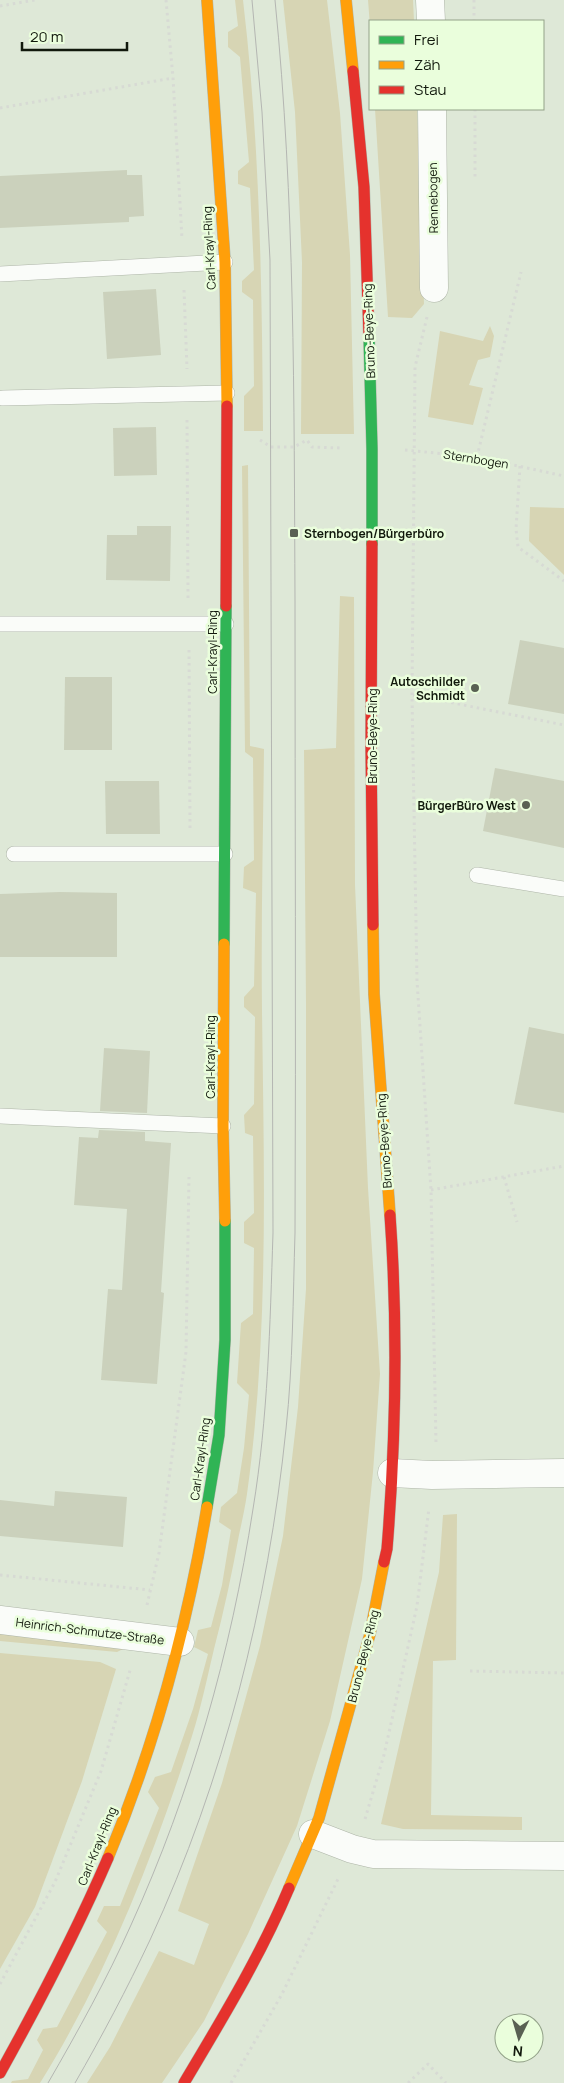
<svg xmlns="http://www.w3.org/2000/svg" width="564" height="2083" font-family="Manrope,sans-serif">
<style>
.green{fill:#d7d5b4}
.building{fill:#cbd1bc}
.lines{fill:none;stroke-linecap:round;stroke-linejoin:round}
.lane-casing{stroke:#aeb5a8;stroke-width:16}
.street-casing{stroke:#aeb5a8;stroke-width:29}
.fast-casing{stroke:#aeb5a8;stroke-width:12}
.slow-casing{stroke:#aeb5a8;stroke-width:12}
.jam-casing{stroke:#aeb5a8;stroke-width:12}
.path{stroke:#d7dad4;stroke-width:3;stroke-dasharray:2.5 4;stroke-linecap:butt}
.lane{stroke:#fafcf9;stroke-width:15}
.street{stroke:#fafcf9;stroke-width:28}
.fast{stroke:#30b455;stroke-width:11}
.slow{stroke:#ff9f0a;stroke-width:11}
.jam{stroke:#e5322d;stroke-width:11}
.tram{stroke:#b4b6b2;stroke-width:1}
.poi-dot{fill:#596153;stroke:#eafedc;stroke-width:2}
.labels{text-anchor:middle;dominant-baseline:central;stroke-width:5;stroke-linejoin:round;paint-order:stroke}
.street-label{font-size:12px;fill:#11180c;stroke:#eafedc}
.poi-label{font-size:12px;font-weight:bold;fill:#11180c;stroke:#eafedc;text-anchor:end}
</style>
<rect width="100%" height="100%" fill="#dee8d7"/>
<g class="green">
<path d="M235 0H243C260 143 262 288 263 431H244V396L254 386 253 300 242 292V281L254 270 250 188 238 184V171L249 162 240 57 228 47V32L238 26Z"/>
<path d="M283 0H327L340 113 350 255 354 434H301L302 262 295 112Z"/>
<path d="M368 0H413L414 21H370V26Z"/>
<path d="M375 109H417L424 304 412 318 388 317Z"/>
<path d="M490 326 494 336 490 357 478 360 469 385 483 388 473 425 428 417 440 331 483 341Z"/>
<path d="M248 465 250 746 264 749C263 837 261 924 262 1011 264 1172 269 1335 247 1494 245 1508 242 1521 239 1535 232 1573 224 1611 214 1649 207 1678 201 1708 192 1736 154 1856 107 1975 40 2083H11L12 2081 28 2079 43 2050 37 2040 43 2029 57 2027 107 1932 97 1921 104 1906H120L159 1808 148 1792 155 1777 171 1772 193 1709 208 1654 194 1647 198 1630 211 1627 222 1585 231 1530 219 1522 221 1507 237 1493 244 1448 249 1395 237 1383 241 1323 253 1314 254 1248 244 1243V1222L254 1213 253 1136 245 1133 244 1115 254 1104 255 1017 244 1007V997L254 986 256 893 243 888 244 867 254 860 253 758 245 752 242 466Z"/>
<path d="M530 507 564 508V575L529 541Z"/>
<path d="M340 596 354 597 355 885 368 1188 380 1374 373 1472 362 1579 330 1721 297 1826 248 1934 204 2021 162 2083H87L110 2047 159 1951 194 1965 209 1924 178 1911 222 1783 260 1646 283 1536 298 1407 306 1289V1004L304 750 336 748Z"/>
<path d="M457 1514 456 1660 433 1661 431 1815 522 1817V1830L403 1829 381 1824 439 1572 443 1515Z"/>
<path d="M0 1632 123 1649 117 1652 0 1641Z"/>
<path d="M0 1653 100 1662 116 1669 82 1781 35 1907 0 1969Z"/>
</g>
<g class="building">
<path d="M127 170V175H142L144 216 129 217V222L0 228V176Z"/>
<path d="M156 289 161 355 107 359 103 292Z"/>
<path d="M156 427 157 475 114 476 113 428Z"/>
<path d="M137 526H171L170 581 106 580 107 535H137Z"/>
<path d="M520 640 564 648V714L508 704Z"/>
<path d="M65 677H112V750H64Z"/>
<path d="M495 768 564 781V848L483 831Z"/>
<path d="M105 781H159L160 834H106Z"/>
<path d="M60 892 117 893V957H0V894Z"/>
<path d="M529 1027 564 1034V1113L514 1104Z"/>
<path d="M104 1048 150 1051 147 1113 100 1111Z"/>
<path d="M99 1130 145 1132V1141L171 1143 161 1292 164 1293 157 1384 101 1380 108 1289 122 1290 127 1209 74 1205 79 1137 98 1138Z"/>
<path d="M55 1491 127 1497 123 1547 0 1536V1500L54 1506Z"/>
</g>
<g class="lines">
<g class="lane-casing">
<g id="lane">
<path d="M0 274 225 262"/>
<path d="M3 398 227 393"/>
<path d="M0 624H226"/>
<path d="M14 854H225"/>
<path d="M477 875 564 889"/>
<path d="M0 1116 223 1126"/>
</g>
</g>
<g class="street-casing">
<g id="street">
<path d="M430 0 431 21"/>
<path d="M432 109 434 288"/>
<path d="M392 1473 432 1475 564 1473"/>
<path d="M0 1620 180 1642"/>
<path d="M313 1834 352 1849 373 1854 564 1856"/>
</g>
</g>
<g class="fast-casing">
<g id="fast">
<path d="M369 336 372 449V544"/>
<path d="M224 944 226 606"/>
<path d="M207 1507 219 1435 225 1340V1221"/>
</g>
</g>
<g class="slow-casing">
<g id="slow">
<path d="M207 0 225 262 227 406"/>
<path d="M346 0 353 71"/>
<path d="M373 925 374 994 390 1215"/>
<path d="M224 944 223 1126 225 1221"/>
<path d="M108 1858C155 1745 187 1627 207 1507"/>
<path d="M289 1888 319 1818 370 1634 384 1562"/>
</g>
</g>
<g class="jam-casing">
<g id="jam">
<path d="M353 71 364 187 369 336"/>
<path d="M372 544 371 746 373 925"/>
<path d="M226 606 227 406"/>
<path d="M384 1562 387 1549C396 1437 398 1326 390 1215"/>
<path d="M0 2073C39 2003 76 1932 108 1858"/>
<path d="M184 2083C222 2019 260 1957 289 1888"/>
</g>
</g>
<g class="path">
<path d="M166 0 173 78 182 239"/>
<path d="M474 0V21"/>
<path d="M0 6 35 0"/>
<path d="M0 108 173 78"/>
<path d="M475 109V179"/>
<path d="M184 290 187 369"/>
<path d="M427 317 415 367 412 695 417 981 431 1190 436 1444"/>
<path d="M187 420 188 599"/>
<path d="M260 440 271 447H294L307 440 312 447 341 448"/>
<path d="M405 450 477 457 564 476"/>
<path d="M477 457 521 272"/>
<path d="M520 466 516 529 518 547 564 581"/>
<path d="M189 650 190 829"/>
<path d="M413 695 564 725"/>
<path d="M504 1177 517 1222"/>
<path d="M431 1190 564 1166"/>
<path d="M0 1575 150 1590"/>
<path d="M147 1605 159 1553 186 1352 189 1177"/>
<path d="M470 1671 564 1673"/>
<path d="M365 1819 384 1755 417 1606 429 1508"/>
<path d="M0 1984 55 1882 101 1771 131 1667"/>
<path d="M231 2083 282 1994 339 1877"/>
<path d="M408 2083 428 2064 446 2083"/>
</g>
<use href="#lane" class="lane"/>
<use href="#street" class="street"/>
<use href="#fast" class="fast"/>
<use href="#slow" class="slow"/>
<use href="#jam" class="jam"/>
<g class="tram">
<path d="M48 2083C78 2031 107 1979 131 1925 191 1793 231 1652 253 1509 268 1418 270 1325 273 1233L270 260 262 112 252 0"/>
<path d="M75 2083C102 2036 127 1989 150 1940 224 1780 268 1605 286 1429 293 1364 293 1298 295 1233 296 1022 295 811 295 601 294 400 295 200 275 0"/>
</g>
</g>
<g class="poi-dot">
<rect x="289" y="528" width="10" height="10" rx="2.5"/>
<circle cx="475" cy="688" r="5"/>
<circle cx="526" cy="805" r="5"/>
</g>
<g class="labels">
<g class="street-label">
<text transform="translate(433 198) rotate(-91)">Rennebogen</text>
<text transform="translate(209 248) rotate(-93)">Carl-Krayl-Ring</text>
<text transform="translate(369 331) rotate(-92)">Bruno-Beye-Ring</text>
<text transform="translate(476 459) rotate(9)">Sternbogen</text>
<text transform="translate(212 652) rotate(-90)">Carl-Krayl-Ring</text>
<text transform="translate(372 736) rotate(-90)">Bruno-Beye-Ring</text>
<text transform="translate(210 1057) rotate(-90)">Carl-Krayl-Ring</text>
<text transform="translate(384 1141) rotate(-94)">Bruno-Beye-Ring</text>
<text transform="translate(200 1459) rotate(-82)">Carl-Krayl-Ring</text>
<text transform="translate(90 1631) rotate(7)">Heinrich-Schmutze-Straße</text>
<text transform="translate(363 1656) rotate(-76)">Bruno-Beye-Ring</text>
<text transform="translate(97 1846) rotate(-68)">Carl-Krayl-Ring</text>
</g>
<g class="poi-label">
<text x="304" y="533" text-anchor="start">Sternbogen/Bürgerbüro</text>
<text x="465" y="681">Autoschilder<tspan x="465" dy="14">Schmidt</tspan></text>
<text x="516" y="805">BürgerBüro West</text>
</g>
</g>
<rect x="369" y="20" width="175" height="90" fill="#eafedc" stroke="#93a289"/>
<rect x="379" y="36" width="25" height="8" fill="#30b455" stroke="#93a289"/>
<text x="414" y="45" font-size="15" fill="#11180c">Frei</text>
<rect x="379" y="61" width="25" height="8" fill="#ff9f0a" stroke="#93a289"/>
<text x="414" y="70" font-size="15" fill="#11180c">Zäh</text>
<rect x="379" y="86" width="25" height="8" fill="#e5322d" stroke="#93a289"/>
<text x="414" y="95" font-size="15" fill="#11180c">Stau</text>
<g transform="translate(519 2038) rotate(185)"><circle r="24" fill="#eafedc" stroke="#93a289"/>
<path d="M0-4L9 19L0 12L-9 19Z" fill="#596153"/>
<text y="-8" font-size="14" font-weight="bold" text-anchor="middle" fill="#11180c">N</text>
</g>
<path d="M22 42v8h105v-8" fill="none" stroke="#11180c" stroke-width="2.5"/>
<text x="30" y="42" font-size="15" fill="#11180c" stroke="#eafedc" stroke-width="4" paint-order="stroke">20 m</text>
</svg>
